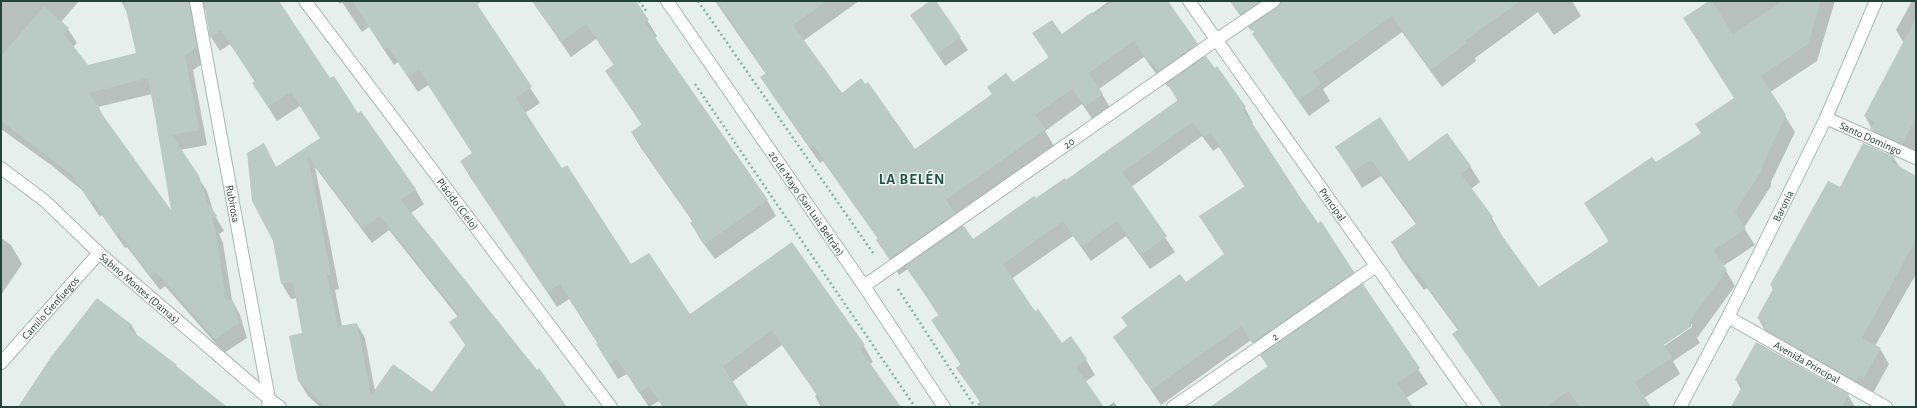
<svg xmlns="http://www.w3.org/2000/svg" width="1917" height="408" font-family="'Alegreya Sans',sans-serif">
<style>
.shadow{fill:#0003;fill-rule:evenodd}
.building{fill:#bbcac4;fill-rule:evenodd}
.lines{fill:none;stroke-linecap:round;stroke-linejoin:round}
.minor-casing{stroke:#a8b8b2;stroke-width:14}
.secondary-casing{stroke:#a4bbb3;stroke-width:14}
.path{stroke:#86b3a5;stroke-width:2.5;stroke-dasharray:2 3;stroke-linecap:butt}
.minor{stroke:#fff;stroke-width:12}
.secondary{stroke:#fff;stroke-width:12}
.labels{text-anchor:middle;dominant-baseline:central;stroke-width:3;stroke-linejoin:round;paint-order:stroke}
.street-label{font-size:11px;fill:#24423a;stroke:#f7fbf9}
.district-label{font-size:15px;font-weight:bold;letter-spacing:1px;fill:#1f5548;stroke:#f7fbf9}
</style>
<rect width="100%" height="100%" fill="#e6efeb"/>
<g class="shadow">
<path d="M1 1H79L61 22 68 29 77 43 73 47 88 66 137 54 129 16 121 1H278L329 80 358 114 415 189 424 204 411 213 566 407H320L308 396 299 381 304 334 297 298 291 299 282 284 273 240 276 168 321 139 300 106 277 121 253 83 255 82 230 44 220 51 211 37 206 9H200L205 62 193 70 207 145 180 150 207 191 214 214 224 231 219 234 223 243 232 300 240 315 247 338 224 353 165 286 160 290 127 247 125 248 102 215 100 217 82 190 51 165 1 129ZM152 94 173 215 108 124 98 107ZM315 167 372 243 389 230 458 317 450 323 466 346 432 394 375 391 365 338 357 324 342 326 335 290 339 289Z"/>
<path d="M338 1H482L476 5 540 103 525 113 561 170 631 266 689 316 792 244 864 346 873 362 870 364 900 407H821L815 396 817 395 782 345 732 382 748 407H663L659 401 649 407 627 374 618 379 597 345 598 344 569 299 557 307 470 177 461 161 473 154 428 85 418 92 398 62 394 65 369 27 362 32 342 2 340 4Z"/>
<path d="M532 1H635L657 36 655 38 767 200 776 216 715 259 700 239 691 223 693 222 641 148 632 133 642 125 606 71 614 65 596 39 571 57Z"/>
<path d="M715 1H859L803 41 841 94 914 150 1049 58 1034 33 1062 36 1109 1H1166L1205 58 1245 108 1253 123 1252 124 1318 225 1321 223 1428 384 1406 398 1412 407H1211L1268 367 1251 340 1161 405 1115 337 1225 255 1245 187 1219 147 1213 151 1202 136 1131 187 1175 252 1150 269 1126 236 1091 261 1073 236 1011 279 1035 313 1062 344 1086 360 1095 375 1085 382 1103 407H979L977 404 980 402 958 368 961 365 932 321 939 316 908 269 899 275 878 239 823 161 820 163 771 93 761 77 766 74ZM1144 57 1159 78 1161 77 1168 87 1169 86 1178 101 1066 181 973 241 956 217 1054 146 1045 131 1082 104 1095 123 1112 111 1099 89Z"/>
<path d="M932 1H935L968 50 945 66 911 15Z"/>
<path d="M1230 1H1572L1581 16 1554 35 1538 12 1475 58 1476 61 1442 87 1402 32 1323 89 1330 101 1309 116 1264 51 1253 30 1251 31Z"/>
<path d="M1710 1H1835L1817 61 1770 92 1795 132 1771 182V186L1744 228 1755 245 1723 266 1735 286 1697 338 1700 343 1673 361 1680 374 1644 398 1650 407H1502L1454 334 1458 330 1427 288 1424 290 1401 258 1392 242 1416 224 1381 176 1362 188 1337 147 1409 163 1470 166 1480 182 1471 189 1492 218 1501 234 1500 235 1538 288 1609 242 1586 203 1656 164 1702 133 1735 99ZM1692 324V327L1660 349 1659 347Z"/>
<path d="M1912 1H1916V154L1881 147 1865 116 1904 43 1896 30Z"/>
<path d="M1894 158 1900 168 1916 177V274L1875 346 1880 349 1889 364 1873 393 1869 390 1865 396 1767 334 1758 318 1773 290 1771 285 1840 189Z"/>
<path d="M1 238 11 245 22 264 1 295Z"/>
<path d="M131 324 138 337 176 366 178 369 226 407H19Z"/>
<path d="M1756 343 1848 395 1855 407H1732L1742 391 1736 380Z"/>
<path d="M1114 402 1117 407H1107Z"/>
</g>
<g class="building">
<path d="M124 1H189L197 47 185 56 199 130 172 135 199 176 207 202 217 216 212 219 215 228 226 300 232 299 239 323 215 339 156 272 151 276 118 233 116 235 93 201 91 203 72 175 1 121V56L44 6 69 28 64 34 88 65 136 53ZM148 78 154 110 171 210 99 110 100 109 89 93Z"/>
<path d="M204 1H279L330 78 334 76 358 113 361 111 416 189 401 200 537 370 539 368 567 407H326L298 381 289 336 302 333 293 282 281 284 273 241 252 201 247 153 264 143 276 167 320 138 291 92 268 107 252 83 255 81 221 30 210 38ZM308 156 363 229 380 216 459 315 449 322 466 344 432 392 393 364 371 395 357 323 338 326 327 275H331Z"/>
<path d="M352 1H475L532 87 516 98 562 168 567 165 631 264 649 253 690 314 792 242 865 345 860 349 901 407H826L772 330 723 366 749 407H663L649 386 639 393 617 359 609 364 596 344 598 343 560 284 548 292 460 161 472 153 419 70 408 77 388 47 384 49Z"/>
<path d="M532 1H636L649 20 645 23 768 200 705 244 690 223 693 220 631 132 642 124 605 71 614 64 586 24 561 42Z"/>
<path d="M717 1H827L793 25 842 93 861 78 865 84 868 82 915 149 992 94 987 87 1006 73 1013 82 1049 57 1032 33 1052 20 1062 34 1092 12 1094 15 1113 1H1168L1198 44 1158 71 1151 61 1149 63 1134 41 1089 73 1103 94 1085 107 1072 89 1035 115 1046 129 946 200 955 213 889 259 876 240 878 238 813 145 810 147 760 77 766 73Z"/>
<path d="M930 1H936L961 37 937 54 910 15Z"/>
<path d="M1231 1H1261L1241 14Z"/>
<path d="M1281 1H1520L1465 41 1467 43 1431 70 1392 16 1313 72 1321 84 1299 100 1252 34 1254 32 1250 26 1278 7Z"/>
<path d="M1709 1H1712L1733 34 1783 1H1821L1808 44 1761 76 1786 115 1762 166V170L1735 212 1746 229 1714 250 1727 270 1689 322 1692 326 1664 345 1672 358 1635 382 1651 407H1580L1568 391 1546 407H1503L1452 334 1459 329 1417 272 1415 274 1391 242 1417 223 1371 160 1352 172 1335 147 1380 117 1409 161 1447 133 1471 166 1461 174 1493 217 1490 219 1539 287 1609 241 1584 203 1652 157 1656 162 1701 133 1695 124 1734 98 1683 18Z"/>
<path d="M1916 18V118L1902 144 1870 129 1874 122 1864 116Z"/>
<path d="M1206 56 1215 68 1217 66 1246 107 1243 109 1298 194 1318 223 1321 221 1354 272 1252 343 1241 326 1151 390 1113 337 1127 326 1121 317 1180 274 1186 282 1224 254 1199 216 1245 186 1210 132 1204 137 1193 122 1122 172 1167 236 1141 255 1117 221 1081 247 1063 221 1003 264 1035 311 1038 309 1062 343 1071 336 1087 359 1076 367 1104 407H984L956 368 961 364 931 320 939 315 905 266 964 226 973 239 1034 196 1036 198 1065 178 1066 180 1178 100 1167 84Z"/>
<path d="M1863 143 1895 157 1892 162 1916 176V240L1862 338 1881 348 1864 378 1860 375 1856 381 1763 328 1766 323 1757 318 1774 287 1770 285 1828 181 1840 187Z"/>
<path d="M1363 284 1420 368 1397 383 1413 407H1210L1268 366 1260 355Z"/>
<path d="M97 298 131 324 128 328 177 365 176 366 227 407H18L51 357Z"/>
<path d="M1756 342 1849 394 1842 407H1731L1743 385 1735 380Z"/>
</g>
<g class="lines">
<g class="minor-casing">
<g id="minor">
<path id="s1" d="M196 1 269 399 268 407"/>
<path id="s2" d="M305 1 611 407"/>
<path id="s3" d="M1189 1 1476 407"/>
<path id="s4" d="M1826 118 1916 158"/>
<path id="s5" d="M1 168 45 201 99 253 269 399 280 407"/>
<path id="s6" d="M864 286 1216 40 1274 1"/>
<path id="s7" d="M1728 317 1886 407"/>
<path id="s8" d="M1 363 99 253"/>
<path id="s9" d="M1173 407 1376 266"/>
</g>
</g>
<g class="secondary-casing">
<g id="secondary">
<path id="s10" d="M667 1 864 286 944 407"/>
<path id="s11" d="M1680 407 1728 317 1826 118 1876 1"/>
</g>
</g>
<g class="path">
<path d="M639 1 647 12"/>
<path d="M698 1 873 253"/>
<path d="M695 84 915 407"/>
<path d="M898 289 975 407"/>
</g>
<use href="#minor" class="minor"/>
<use href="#secondary" class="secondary"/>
</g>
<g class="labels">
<g class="street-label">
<text stroke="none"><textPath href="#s4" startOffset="49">Santo Domingo</textPath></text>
<text stroke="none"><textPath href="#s6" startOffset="250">20</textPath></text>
<text stroke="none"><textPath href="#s10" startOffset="246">20 de Mayo (San Luis Beltrán)</textPath></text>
<text stroke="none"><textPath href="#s1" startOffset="206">Rubirosa</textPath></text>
<text stroke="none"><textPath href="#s2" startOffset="254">Plácido (Cielo)</textPath></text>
<text stroke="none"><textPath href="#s3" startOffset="249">Principal</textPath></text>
<text stroke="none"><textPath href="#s11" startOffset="226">Baronía</textPath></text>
<text stroke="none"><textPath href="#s5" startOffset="184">Sabino Montes (Damas)</textPath></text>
<text stroke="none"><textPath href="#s8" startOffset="74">Camilo Cienfuegos</textPath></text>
<text stroke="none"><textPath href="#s9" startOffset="124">2</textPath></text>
<text stroke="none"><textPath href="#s7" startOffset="91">Avenida Principal</textPath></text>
</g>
<g class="district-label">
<text x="912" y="179">LA BELÉN</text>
</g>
</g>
<rect width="1917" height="408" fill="none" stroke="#24423a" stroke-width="4"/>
</svg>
